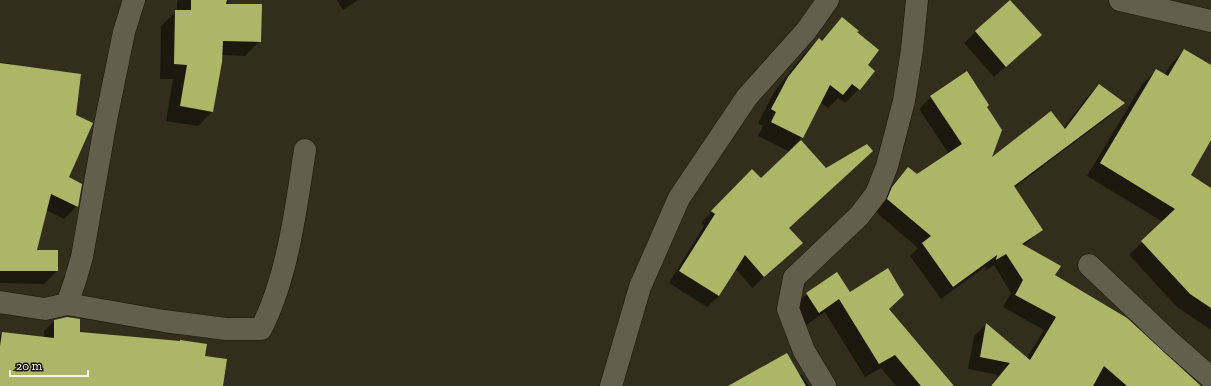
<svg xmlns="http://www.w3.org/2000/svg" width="1211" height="386" font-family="'Zilla Slab',serif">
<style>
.shadow{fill:#0007}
.building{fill:#acb667}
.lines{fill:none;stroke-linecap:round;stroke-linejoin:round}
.minor-casing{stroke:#1a1606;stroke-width:23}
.minor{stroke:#645f4c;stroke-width:22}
</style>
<rect width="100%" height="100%" fill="#332e1c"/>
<g class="shadow">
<path d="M178 0H228L229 5 260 41 245 56 222 55 212 112 198 126 166 121 173 79H160L161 26 177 11V2Z"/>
<path d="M337 0H358L343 10Z"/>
<path d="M842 18 856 32 867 65 859 89 845 103 838 98 828 108 820 102 802 137 790 149 791 151 788 228 801 243 752 288 735 268 719 296 707 307 669 283 704 226 701 223 752 170 761 179 790 152 758 136 763 126 758 123 774 92 805 53 819 39 821 41Z"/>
<path d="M976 32 1029 46 994 77 964 43Z"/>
<path d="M1184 50 1211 67V138L1189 175 1211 189V330L1177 307 1129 255 1163 222 1087 176 1143 83 1157 70 1164 75 1171 64Z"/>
<path d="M0 62 12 64 11 66 67 178 77 206 64 219 46 210 36 251 57 271 44 284 0 283Z"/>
<path d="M1099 85 1123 103 1111 115 1014 188 1041 230 1024 246 1054 275 1200 386H990L999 375 968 369 974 336 986 324 1027 358 1044 330 1003 307 1011 293 994 265 985 271 986 266 941 299 910 256 918 248 876 212 880 200 896 181 908 168 917 176 949 154 919 109 931 97 986 107 989 160 1063 129 1087 97Z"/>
<path d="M850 293 888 309 953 386H896L881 368 865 377 825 312 805 326 793 307 807 294Z"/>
<path d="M54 321 79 333 180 341 204 357 222 386H0V335L2 333 44 338V331Z"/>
<path d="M802 375 809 386H737L799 376Z"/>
</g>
<g class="building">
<path d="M191 0H227L226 4H262L261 42 223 41 222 62 213 112 180 106 187 65 174 64 175 10H191Z"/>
<path d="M1010 0 1042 35 1006 67 975 31Z"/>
<path d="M842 17 859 31 857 32 879 50 868 65 875 71 860 90 852 84 843 95 830 85 803 138 771 122 776 112 771 109 788 77 819 38 822 41Z"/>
<path d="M1184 49 1211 65V140L1191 175 1211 188V308L1190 294 1141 241 1175 209 1100 163 1156 69 1168 76Z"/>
<path d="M0 63 81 74 76 115 93 123 69 177 82 184 78 207 51 194 37 250H58V271H0Z"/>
<path d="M967 71 989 105 987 107 1002 130 992 157 1051 111 1065 129 1099 84 1125 103 1014 186 1043 230 1022 244 1061 266 1055 275 1127 318 1201 386H1127L1104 366 1093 386H991L1010 363 980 357 986 323 1030 360 1056 317 1015 295 1023 280 1006 254 996 260 997 255 953 287 922 243 931 236 887 199 892 187 908 167 917 174 962 144 930 96Z"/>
<path d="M801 140 826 168 867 144 873 151 789 228 803 243 764 277 745 255 719 296 679 271 715 214 711 211 752 169 761 178Z"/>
<path d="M888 268 904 295 889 309 954 386H921L895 355 879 364 839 299 819 313 806 293 837 272 850 292Z"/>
<path d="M67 317 80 319V332L180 341V340L207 344 205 356 227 359 223 386H0V346L2 332 54 338V320Z"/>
<path d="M787 353 806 386H728Z"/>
</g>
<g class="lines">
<g class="minor-casing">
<g id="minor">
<path d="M1120 0 1211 21"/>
<path d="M1089 265 1169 341 1211 378"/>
<path d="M0 302 45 309 67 304 75 281 82 257 106 120 124 32 134 0"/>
<path d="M67 304 164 321 226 329H261C288 277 296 207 305 150"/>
<path d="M611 386 640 287 679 198 747 97 806 31 828 0"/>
<path d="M825 386 804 351 788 309 794 278 859 216 876 194 887 166 904 101 912 50 917 0"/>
</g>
</g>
<use href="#minor" class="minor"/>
</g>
<path d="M10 370v6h78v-6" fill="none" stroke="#f5f2e7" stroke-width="2"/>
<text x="16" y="370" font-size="12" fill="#f5f2e7" stroke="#18160e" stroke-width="3" paint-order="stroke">20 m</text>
</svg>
